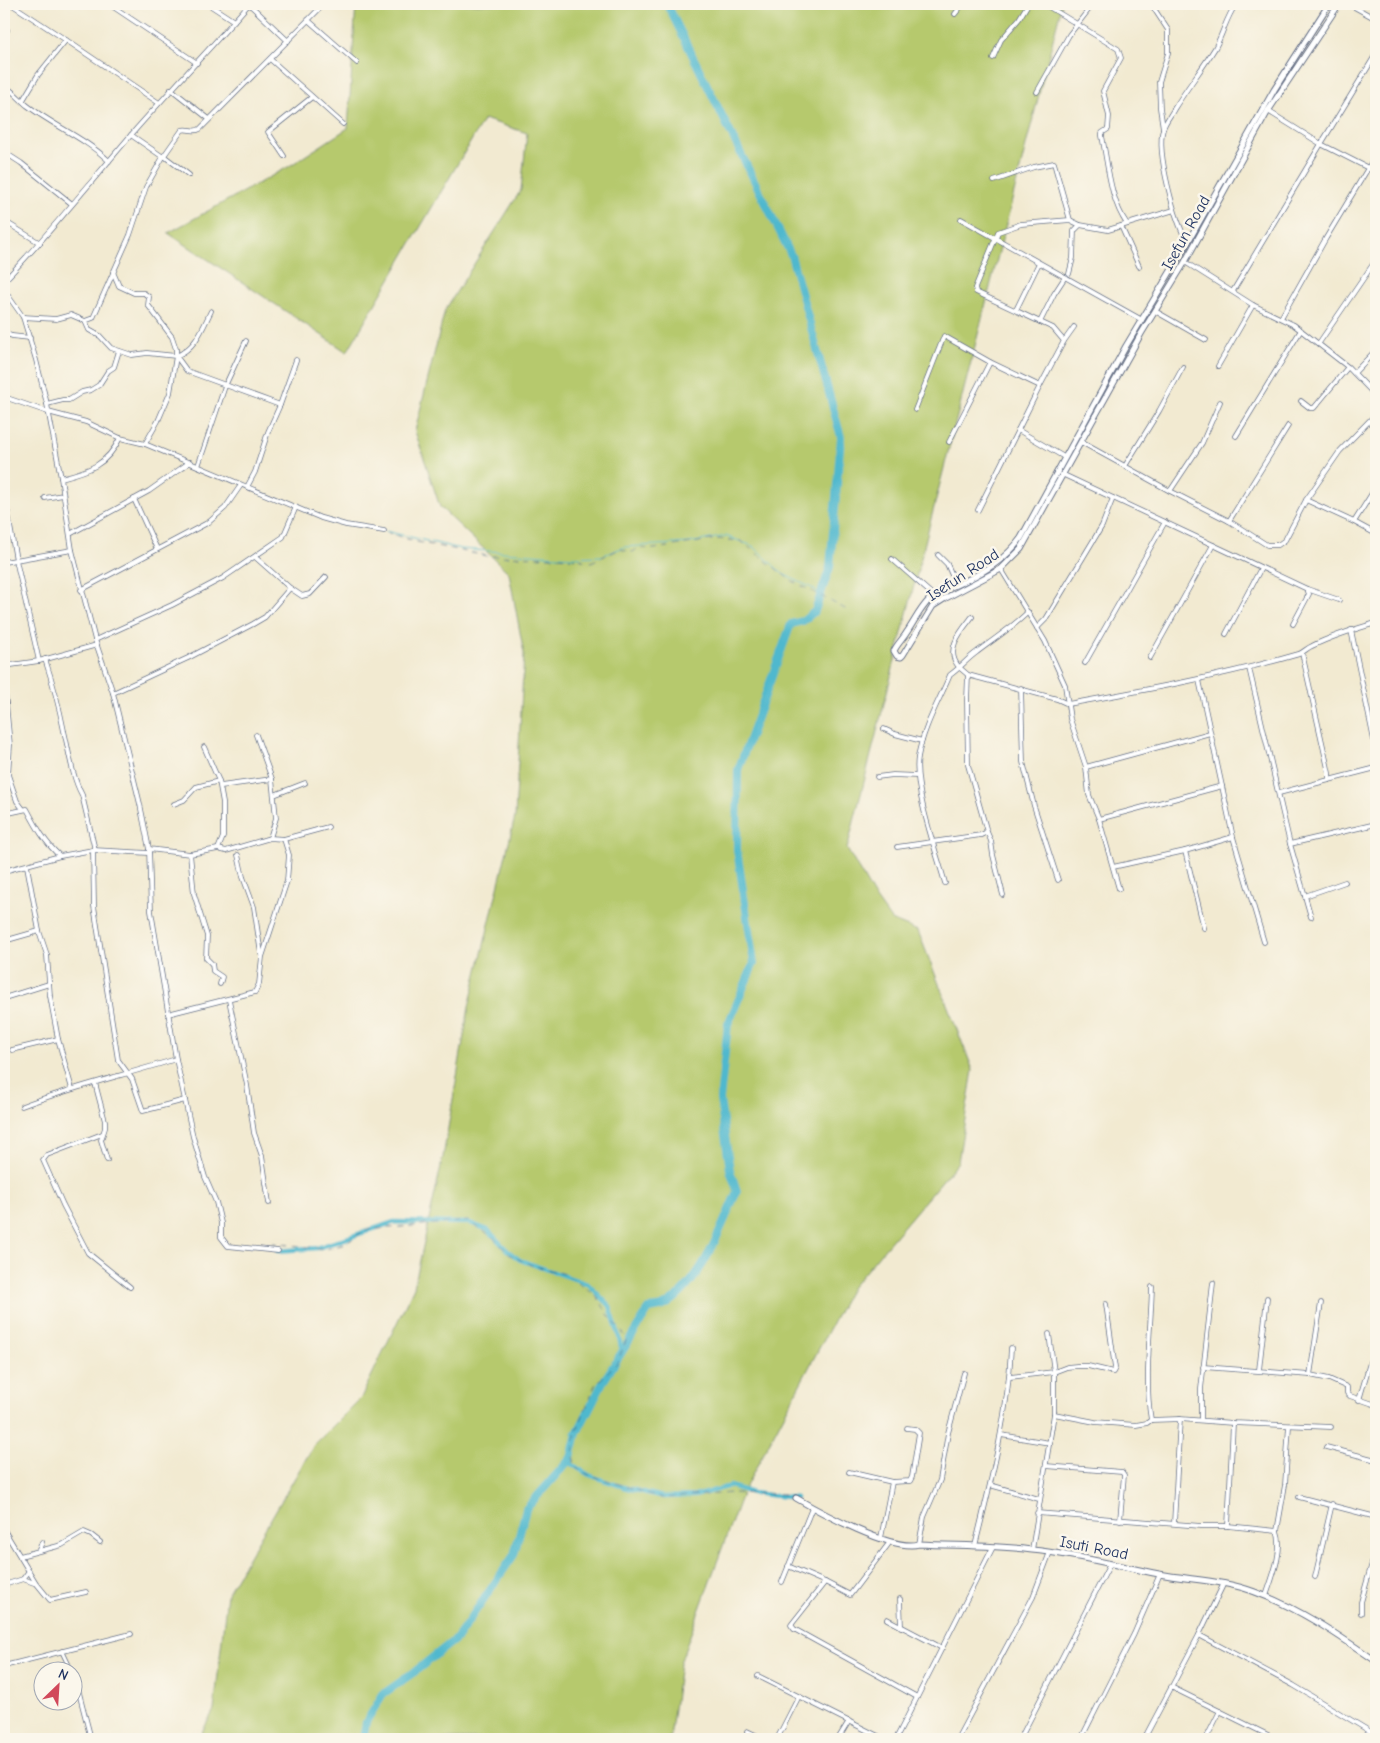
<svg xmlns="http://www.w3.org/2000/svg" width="1380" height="1743" font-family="'Comic Neue',sans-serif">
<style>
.green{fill:#b6c96d;stroke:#687c66}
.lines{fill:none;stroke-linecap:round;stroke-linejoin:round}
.stream{stroke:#50b8ce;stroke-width:1}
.canal{stroke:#50b8ce;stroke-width:4.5}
.river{stroke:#50b8ce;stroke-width:8}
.ferry{stroke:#2b5880;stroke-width:1;stroke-dasharray:6 5;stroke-linecap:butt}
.minor-casing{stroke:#667086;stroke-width:5.5}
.tertiary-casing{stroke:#667086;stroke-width:7}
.minor{stroke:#fff;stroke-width:4}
.tertiary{stroke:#fff;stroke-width:5}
.labels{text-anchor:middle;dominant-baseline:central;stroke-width:5;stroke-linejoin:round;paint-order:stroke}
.street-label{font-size:16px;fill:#1b2f5e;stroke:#fbf7ec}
</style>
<rect width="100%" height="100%" fill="#fbf7ec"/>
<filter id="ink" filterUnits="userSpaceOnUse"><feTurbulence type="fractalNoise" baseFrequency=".02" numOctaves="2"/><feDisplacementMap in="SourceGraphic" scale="10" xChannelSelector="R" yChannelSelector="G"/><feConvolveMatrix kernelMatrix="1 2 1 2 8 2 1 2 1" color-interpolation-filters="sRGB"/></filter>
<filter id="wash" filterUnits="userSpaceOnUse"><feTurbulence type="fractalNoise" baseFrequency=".0096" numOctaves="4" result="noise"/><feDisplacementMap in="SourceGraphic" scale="20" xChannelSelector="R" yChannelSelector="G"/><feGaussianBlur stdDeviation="1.12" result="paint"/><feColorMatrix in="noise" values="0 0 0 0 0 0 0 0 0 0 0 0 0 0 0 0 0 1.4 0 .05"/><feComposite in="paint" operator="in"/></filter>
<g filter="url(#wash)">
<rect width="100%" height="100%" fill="#f2ead1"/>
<path class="green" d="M356 4H1062L847 849 876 899 891 920 918 931 973 1070 958 1162 851 1288 742 1494 680 1663 670 1739H198L214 1710 227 1594 314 1445 361 1398 414 1287 443 1157 469 1007 515 817 524 654 509 573 440 507 415 431 445 310 521 190 527 133 484 119 347 352 168 233 288 167 348 128Z"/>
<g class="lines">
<path class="stream" d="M385 531 461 549 573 557 601 556 624 547 689 543 726 536 753 546 783 574 814 589 820 596"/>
<g class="canal">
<path d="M278 1251 317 1248 394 1222 470 1223 488 1230 508 1251 520 1260 588 1284 610 1306 618 1333 622 1352"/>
<path d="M568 1462 589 1475 623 1487 663 1497 695 1496 730 1486 752 1493 796 1498"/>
</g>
<path class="river" d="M363 1739 366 1722 383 1694 413 1673 457 1638 514 1555 526 1509 571 1458 577 1433 603 1382 649 1309C654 1308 660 1308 664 1306 701 1285 721 1228 737 1191L730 1170 720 1100 728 1024 754 963 737 850 738 770 791 624 803 621 815 611 830 567 841 437 791 255 667 4"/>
<g class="ferry">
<path d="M385 532 418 542 487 556 558 557 578 559 591 562 620 549 633 552 638 548 654 549 717 539 741 541 789 579 849 611"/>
<path d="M272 1243 326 1249 345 1244 365 1230 468 1221 494 1238 510 1255 531 1265 565 1274 597 1296 609 1316 627 1338 617 1363 595 1385 575 1435 574 1467 587 1474 662 1498 732 1493 782 1494 794 1499"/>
</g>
</g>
</g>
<g filter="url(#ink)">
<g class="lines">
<g class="minor-casing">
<g id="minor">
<path d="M11 4 66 40 38 75 23 100"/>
<path d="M109 4 197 63"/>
<path d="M208 4 234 21 249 4 288 41"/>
<path d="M1044 4 1118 49 1121 58 1103 91 1109 116 1108 129 1102 133V136C1108 165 1110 200 1127 224"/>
<path d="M1151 4 1168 30V53L1159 82 1160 108 1163 128"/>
<path d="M1349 4 1376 19"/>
<path d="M955 14 963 4"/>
<path d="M308 20 357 63"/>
<path d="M4 24 7 30 4 37"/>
<path d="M66 40 159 103"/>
<path d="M993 58 1001 40 1019 19 1028 4"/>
<path d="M270 59 343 124"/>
<path d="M4 86C14 91 19 99 28 106 54 126 85 138 109 161"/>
<path d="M171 89 209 119"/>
<path d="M1037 92 1069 35 1093 4"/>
<path d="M1268 111 1321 144 1376 172"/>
<path d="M131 135 163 157"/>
<path d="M4 152 21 163 72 204"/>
<path d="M164 156 189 175"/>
<path d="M284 156 268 132 312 97"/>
<path d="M994 181 1034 167 1054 163 1070 220"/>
<path d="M961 219 1142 320"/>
<path d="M4 221 40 243"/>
<path d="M1121 226 1139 266"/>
<path d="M1188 243C1175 222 1156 152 1163 129 1165 122 1171 115 1174 109 1187 88 1202 69 1215 48 1223 34 1226 18 1236 4"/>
<path d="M1185 262 1253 305 1294 325 1348 367 1376 396"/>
<path d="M113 272 119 286 134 293H144L149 297 148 305 172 337 176 349V356L187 371 280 405"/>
<path d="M1069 274 1073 258 1074 231 1080 225"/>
<path d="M4 281C51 232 93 179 137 128 169 92 202 57 234 21"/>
<path d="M4 290 23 317 36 360 47 404 61 478 72 550 95 640 113 693 140 804 149 849 151 911 176 1059 193 1137 205 1177 216 1202 221 1223V1237L228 1246 278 1251"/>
<path d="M1233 291 1321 144 1376 54"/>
<path d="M1016 310 1039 263"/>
<path d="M1155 311 1206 340"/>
<path d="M23 317 56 319 71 315 85 321 93 318 130 235 146 187 163 157 182 130C188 128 194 133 200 129L324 4"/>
<path d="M1281 318 1326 238 1376 155"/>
<path d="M85 321 89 330 100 336 111 348 132 355 147 353 176 356"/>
<path d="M1040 322 1054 294 1065 277"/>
<path d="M4 333 12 336 30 338"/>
<path d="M1064 341 1053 328 976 292 975 288 998 232 1021 224 1070 220 1080 225 1108 230 1174 210"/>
<path d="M1319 343 1376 260"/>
<path d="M1218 366 1253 305"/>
<path d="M1354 373 1376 350"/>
<path d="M4 397 48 412 86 422 120 438 145 444 321 518 346 525 384 531"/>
<path d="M1301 401 1310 408H1314L1348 367"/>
<path d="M47 404 63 400H69L82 392 91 390 99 385 108 371 114 367 119 351"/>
<path d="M915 410 944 336 990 362 1040 386"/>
<path d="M1018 430 1064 457"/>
<path d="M1236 436 1301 330"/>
<path d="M949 442 990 362"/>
<path d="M1081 442 1170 491 1229 521 1267 545H1278L1285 540 1306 500 1340 451 1376 414"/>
<path d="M145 444 158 421 170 393 176 356C196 348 202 329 211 311"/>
<path d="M198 466 225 386 246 341"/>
<path d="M1125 466 1159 411 1183 367"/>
<path d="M1064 475 1307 589 1339 600"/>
<path d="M61 478C89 471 107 465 120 438"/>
<path d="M247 487 255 472 268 432 280 405 296 360"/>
<path d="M1170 491 1202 443 1220 402"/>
<path d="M4 492 16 560 39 661"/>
<path d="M45 498 63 495"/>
<path d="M134 499 157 549"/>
<path d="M1306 500 1354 522 1376 534"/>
<path d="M978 510 1040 386 1064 341 1074 327"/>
<path d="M1229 521 1288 426"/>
<path d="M1354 522 1376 487"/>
<path d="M70 534 149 491 190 462"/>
<path d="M938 555 947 564 956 584"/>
<path d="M892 559 934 596"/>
<path d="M4 562 72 550"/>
<path d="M1001 569 1045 641 1065 685 1070 719 1086 767 1089 795 1099 819 1119 889"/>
<path d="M290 588 302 596 310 594 326 577"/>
<path d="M81 590 209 522 225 508 241 485"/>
<path d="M972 617C961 631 944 650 959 667 962 670 965 672 968 675L967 700 968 765 987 832 991 841 993 855 1003 895"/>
<path d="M1293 624 1309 594 1307 589"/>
<path d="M1037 628 1046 619 1102 526 1113 498"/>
<path d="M1351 630 1376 750"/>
<path d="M1226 634 1261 568"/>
<path d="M95 640 172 605 223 578 283 537 296 507"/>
<path d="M1150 658 1213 545"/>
<path d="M45 659C53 683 59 706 64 731 69 751 72 777 82 795L95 850"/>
<path d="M1085 663 1165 522"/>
<path d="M4 666 39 661 97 645"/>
<path d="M1249 668 1290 844 1311 917"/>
<path d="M968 675 1057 699 1068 704C1146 690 1223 676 1299 654 1304 652 1307 648 1312 646 1332 636 1355 629 1376 623"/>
<path d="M1199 680 1233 837 1264 942"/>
<path d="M4 683 10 745 8 775 17 801 23 809"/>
<path d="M1021 688 1023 762 1034 806 1058 880"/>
<path d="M113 693 188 658 253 624 265 617 290 588 255 557"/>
<path d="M884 729 895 734 922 741"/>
<path d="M256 735 272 779"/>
<path d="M204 747 219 781"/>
<path d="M1086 767 1210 733"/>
<path d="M877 777 893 775 917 776"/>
<path d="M1329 780 1376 768"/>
<path d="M221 786 272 779 276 818 270 838"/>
<path d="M1279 793 1329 780V773L1302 653"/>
<path d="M274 795 305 783"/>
<path d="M174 804 184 800 196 787 219 781 223 803V837L218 849"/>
<path d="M4 814 27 809C36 826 45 843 60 856"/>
<path d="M1099 819 1222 786"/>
<path d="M1290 844 1376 824"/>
<path d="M897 847 981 835 987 832"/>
<path d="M149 849 190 854 218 849 226 851 270 838 284 839"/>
<path d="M93 850 94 906 118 1060 132 1079 143 1111 185 1100"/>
<path d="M1185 851 1204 928"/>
<path d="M190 854 194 894 207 936 206 958 212 964 213 971 222 977 220 984"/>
<path d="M238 855 243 877 254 907 261 954"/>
<path d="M27 866 39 931 47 955 50 996 58 1039"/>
<path d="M1113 867 1185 851 1233 837"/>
<path d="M4 871 60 856 93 850 149 853"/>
<path d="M945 883C936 851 913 787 918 757 923 728 939 701 950 675 960 668 967 659 977 652 995 638 1012 628 1028 612"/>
<path d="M1305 896 1345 882"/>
<path d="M4 941 39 931"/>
<path d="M4 998 49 984"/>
<path d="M229 1000 247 1085 254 1133 262 1156 269 1203"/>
<path d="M168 1014 255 992 259 984 262 957 287 881 289 855 284 839 328 827"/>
<path d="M12 1050 58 1039 72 1089"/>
<path d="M95 1083 105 1121V1128L101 1140 107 1160"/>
<path d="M22 1106C73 1087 125 1075 176 1059"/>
<path d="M102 1134 47 1155 43 1160 63 1205 88 1253 130 1287"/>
<path d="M1203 1367 1310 1375 1329 1379 1347 1387V1393L1350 1396 1376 1405"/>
<path d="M1259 1370 1267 1298"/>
<path d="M1310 1375 1321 1303"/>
<path d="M1010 1377 1054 1372 1067 1367 1077 1366H1088L1113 1372 1115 1368 1106 1304"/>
<path d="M1359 1400 1376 1342"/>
<path d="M1054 1414 1095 1422 1136 1425 1147 1423 1151 1420 1180 1419 1233 1423 1331 1427"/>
<path d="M1151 1420C1144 1381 1151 1327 1152 1287"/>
<path d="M1201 1420V1389L1213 1283"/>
<path d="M1001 1435 1050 1443"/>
<path d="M1326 1447 1376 1460"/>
<path d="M1046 1466 1122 1472 1124 1475 1120 1520"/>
<path d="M849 1472 892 1482 910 1481 912 1477 919 1433 915 1429 907 1428"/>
<path d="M990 1485 1039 1499"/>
<path d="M1299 1497 1376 1517"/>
<path d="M1037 1513 1201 1526H1228L1277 1531"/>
<path d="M1174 1523 1180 1419"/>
<path d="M1228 1526 1233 1423"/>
<path d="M4 1530 36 1583"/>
<path d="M881 1538 892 1482"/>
<path d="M919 1544 924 1517 940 1480 948 1433 964 1373"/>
<path d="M975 1546C991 1481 1008 1416 1011 1348"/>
<path d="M39 1550 42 1542"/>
<path d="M1032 1550 1054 1414V1372L1049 1334"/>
<path d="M20 1556 62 1545 84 1532 91 1535 100 1542"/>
<path d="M788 1566 825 1582 850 1595 890 1542"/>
<path d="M1315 1577 1332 1504"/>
<path d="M23 1579 37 1584 50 1600 86 1592"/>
<path d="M782 1582 812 1508"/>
<path d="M825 1582 791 1625 794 1629 917 1697"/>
<path d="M4 1585 23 1579 29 1571"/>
<path d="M1266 1596C1272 1578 1284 1549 1277 1531L1285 1485 1289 1426"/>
<path d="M900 1599 901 1627"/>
<path d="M1361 1613V1602L1376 1549"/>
<path d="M887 1619 942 1648"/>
<path d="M1199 1635 1293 1685 1376 1735"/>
<path d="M62 1651 71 1670"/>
<path d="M4 1666 131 1634"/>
<path d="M72 1674 77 1685 91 1739"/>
<path d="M758 1676 884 1739"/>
<path d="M1171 1687 1276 1739"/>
<path d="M747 1731 764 1739"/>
<path d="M777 1739 799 1696"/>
<path d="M838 1739 849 1721"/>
<path d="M896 1739 993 1547"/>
<path d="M957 1739 1033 1597 1050 1552"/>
<path d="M1020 1739 1110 1564"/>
<path d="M1081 1739 1134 1634 1160 1574"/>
<path d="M1144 1739 1199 1635 1224 1583"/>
<path d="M1206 1739 1220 1711"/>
</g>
</g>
<g class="tertiary-casing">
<g id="tertiary">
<path d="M1329 4 1274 90 1181 254 1126 346 1021 538C1006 559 986 571 963 582 951 587 938 591 929 600 920 609 914 622 907 632 903 639 897 644 894 651L897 656 901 657 903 655 933 606 944 599 1001 569 1021 549 1141 334 1185 262 1268 111 1339 4"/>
<path d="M796 1498C820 1512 893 1552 919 1544 957 1546 995 1545 1032 1550 1075 1554 1117 1566 1159 1574 1191 1580 1224 1580 1255 1592 1299 1608 1338 1635 1376 1661"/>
</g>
</g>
<use href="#minor" class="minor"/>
<use href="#tertiary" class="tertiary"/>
</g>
</g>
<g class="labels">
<g class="street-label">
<text transform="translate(1186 233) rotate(-61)">Isefun Road</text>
<text transform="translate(963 575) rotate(-33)">Isefun Road</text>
<text transform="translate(1094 1548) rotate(11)">Isuti Road</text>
</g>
</g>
<rect width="1380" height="1743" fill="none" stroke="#fbf7ec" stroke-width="20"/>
<g transform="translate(58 1686) rotate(25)"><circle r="24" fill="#fbf7ec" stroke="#a1a7b3"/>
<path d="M0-4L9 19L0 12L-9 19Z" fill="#d1495b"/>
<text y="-8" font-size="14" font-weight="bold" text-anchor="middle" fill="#1b2f5e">N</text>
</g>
</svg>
